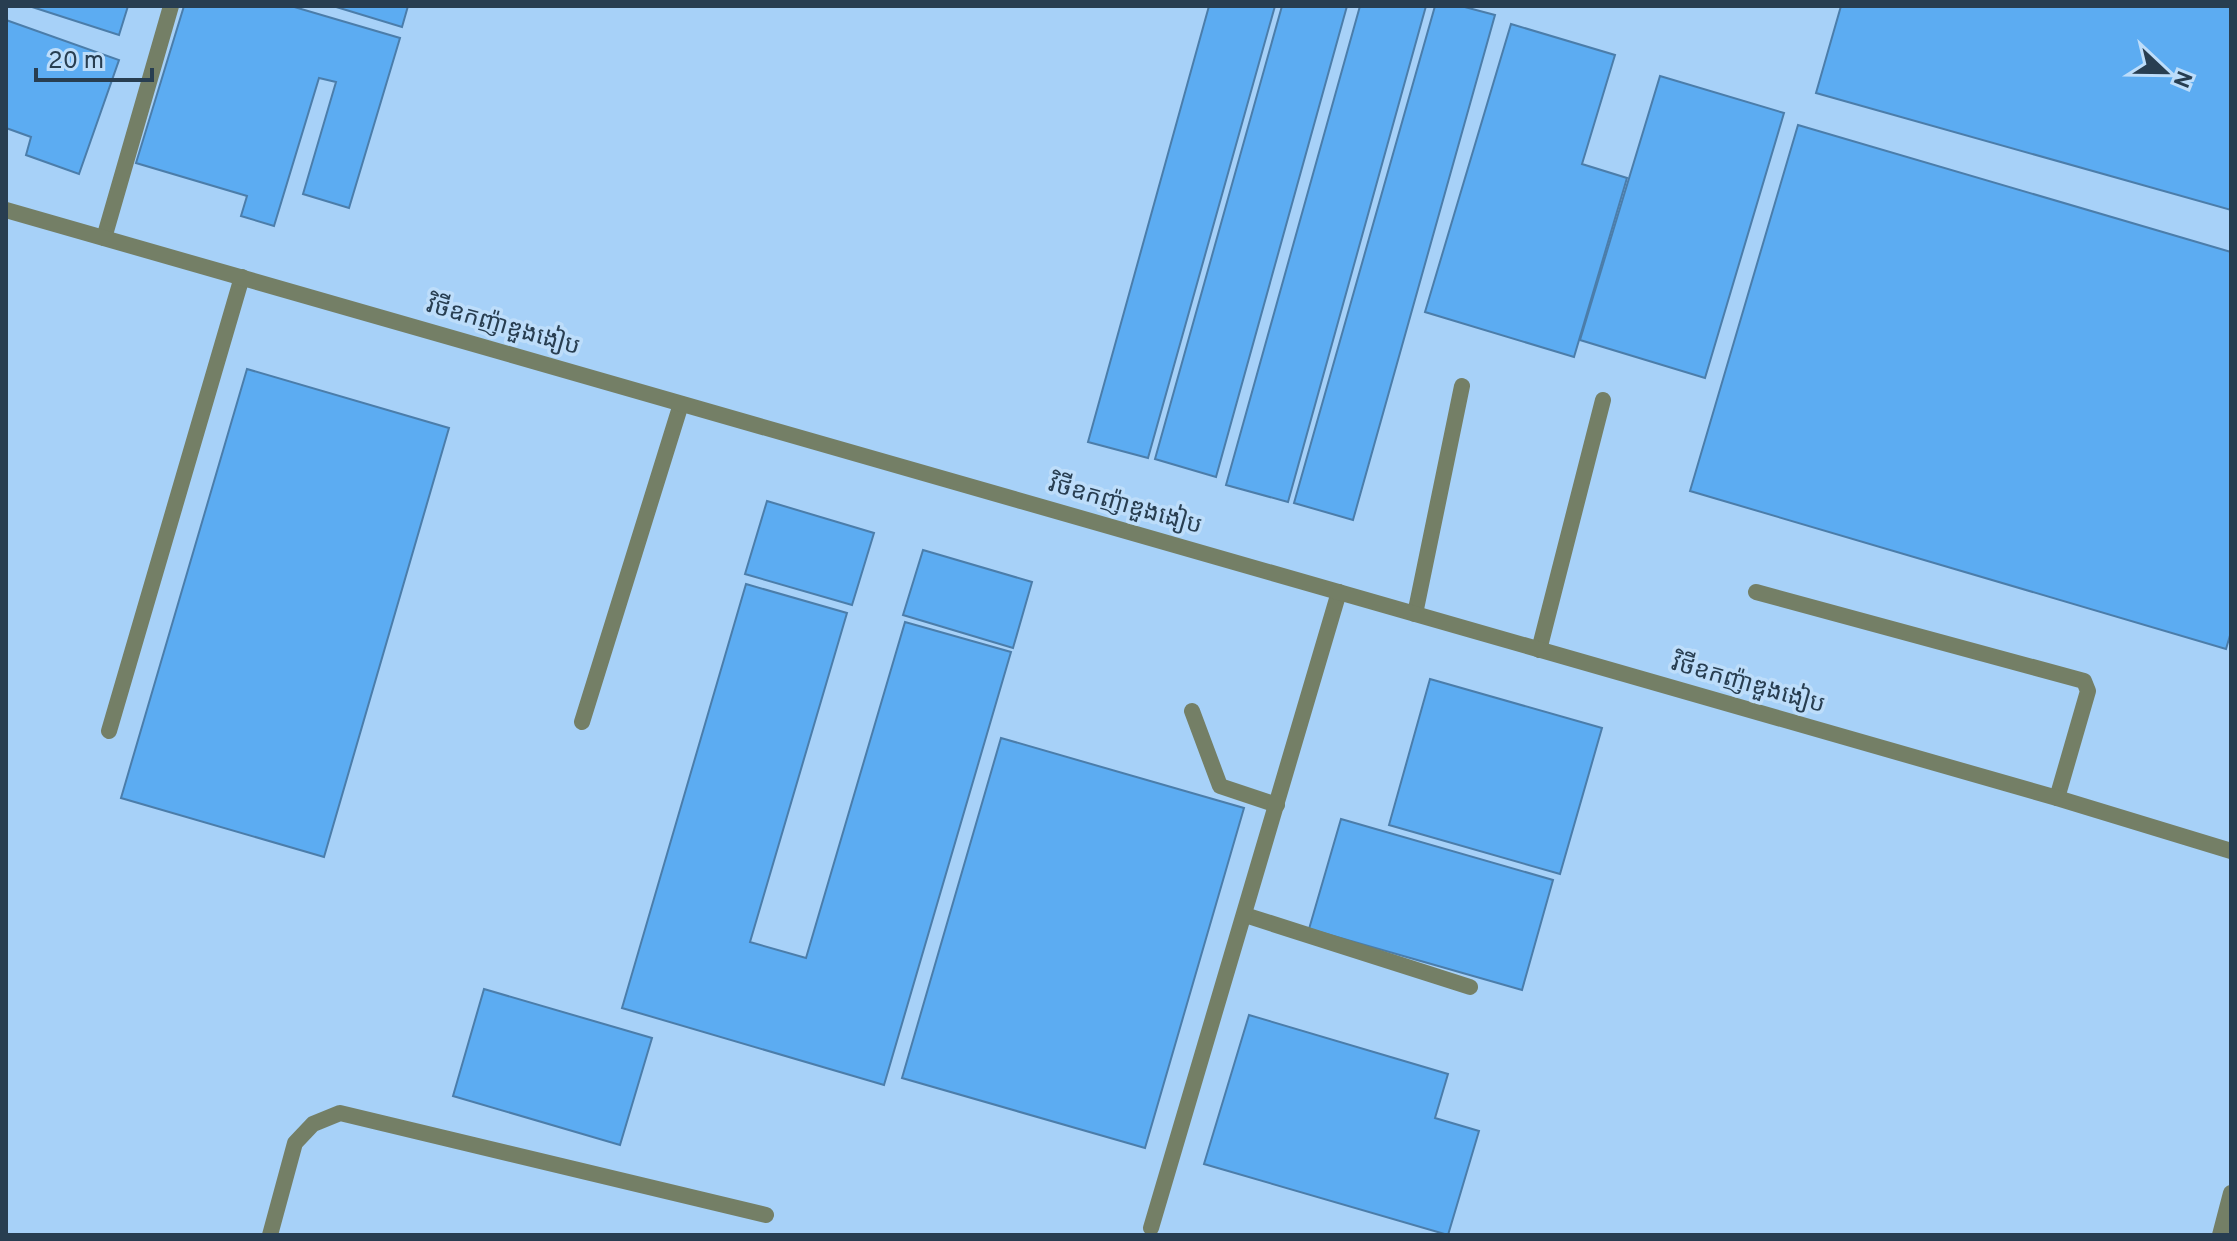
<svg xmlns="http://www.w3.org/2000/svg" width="2237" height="1241" font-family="Overpass,'Noto Sans Khmer',sans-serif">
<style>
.building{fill:#5cacf2;stroke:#4b7daa;stroke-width:2}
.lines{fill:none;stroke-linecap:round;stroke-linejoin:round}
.service{stroke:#747f66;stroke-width:16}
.minor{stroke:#747f66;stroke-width:16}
.tertiary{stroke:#747f66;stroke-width:16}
.labels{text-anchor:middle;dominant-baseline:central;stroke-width:7;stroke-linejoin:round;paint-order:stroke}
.street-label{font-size:24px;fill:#283e51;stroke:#bdddfa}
</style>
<rect width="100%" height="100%" fill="#a7d1f8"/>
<g class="building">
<path d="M29 6H128L119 35Z"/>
<path d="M184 6H291L400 38 349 208 303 194 336 82 319 78 274 226 241 216 247 196 136 163Z"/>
<path d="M333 6H408L402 27Z"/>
<path d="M1209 6H1275L1148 458 1088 442Z"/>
<path d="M1282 6H1347L1216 477 1155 459Z"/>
<path d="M1360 6H1426L1288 502 1226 485Z"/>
<path d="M1435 6H1461L1495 15 1353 520 1294 503Z"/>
<path d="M1841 6H2231V210L1816 93Z"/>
<path d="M6 20 119 60 79 174 26 155 31 137 6 128Z"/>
<path d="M1511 24 1615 55 1582 164 1627 178 1574 357 1425 312Z"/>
<path d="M1660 76 1784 113 1705 378 1580 340Z"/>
<path d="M1798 125 2231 252V632L2226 649 1690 491Z"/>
<path d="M247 369 449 428 324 857 121 798Z"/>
<path d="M767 501 874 533 852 605 745 574Z"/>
<path d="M923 550 1032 582 1013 648 903 615Z"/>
<path d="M746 584 847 613 750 942 806 958 905 622 1011 652 884 1085 622 1008Z"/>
<path d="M1430 679 1602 728 1560 874 1389 825Z"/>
<path d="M1001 738 1244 808 1145 1148 902 1078Z"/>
<path d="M1341 819 1553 880 1522 990 1309 929Z"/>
<path d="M484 989 652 1038 620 1145 453 1096Z"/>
<path d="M1249 1015 1448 1074 1435 1118 1479 1131 1448 1235 1204 1164Z"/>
</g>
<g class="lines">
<g class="service">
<path d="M104 238 171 6"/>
<path d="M1756 592 2084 681 2088 691 2057 798"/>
<path d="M1415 614 1462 386"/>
<path d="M1539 650 1603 400"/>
<path d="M1192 711 1220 786 1277 805"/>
<path d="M582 722 681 404"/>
<path d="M109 731 242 277"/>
<path d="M1245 915 1470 987"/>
<path d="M1151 1228 1339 592"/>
<path d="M270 1235 295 1143 313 1124 340 1113 766 1215"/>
</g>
<path class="minor" d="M2220 1235 2231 1193"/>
<path class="tertiary" d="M6 210 2057 798 2231 851"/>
</g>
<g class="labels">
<g class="street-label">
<text transform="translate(503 327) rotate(16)">វិថីឧកញ៉ាឌួងងៀប</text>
<text transform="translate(1125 506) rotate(16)">វិថីឧកញ៉ាឌួងងៀប</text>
<text transform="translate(1748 685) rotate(16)">វិថីឧកញ៉ាឌួងងៀប</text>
</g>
</g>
<rect width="2237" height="1241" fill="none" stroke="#283e51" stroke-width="16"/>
<g transform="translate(2165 72) rotate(112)" stroke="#bdddfa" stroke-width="6" paint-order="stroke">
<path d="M0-6L14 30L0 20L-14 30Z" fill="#283e51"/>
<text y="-12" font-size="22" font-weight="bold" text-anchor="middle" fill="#283e51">N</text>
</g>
<path d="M36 68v12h116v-12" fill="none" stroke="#283e51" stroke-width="4"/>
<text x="48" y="68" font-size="24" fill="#283e51" stroke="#bdddfa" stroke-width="6" paint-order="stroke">20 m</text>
</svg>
